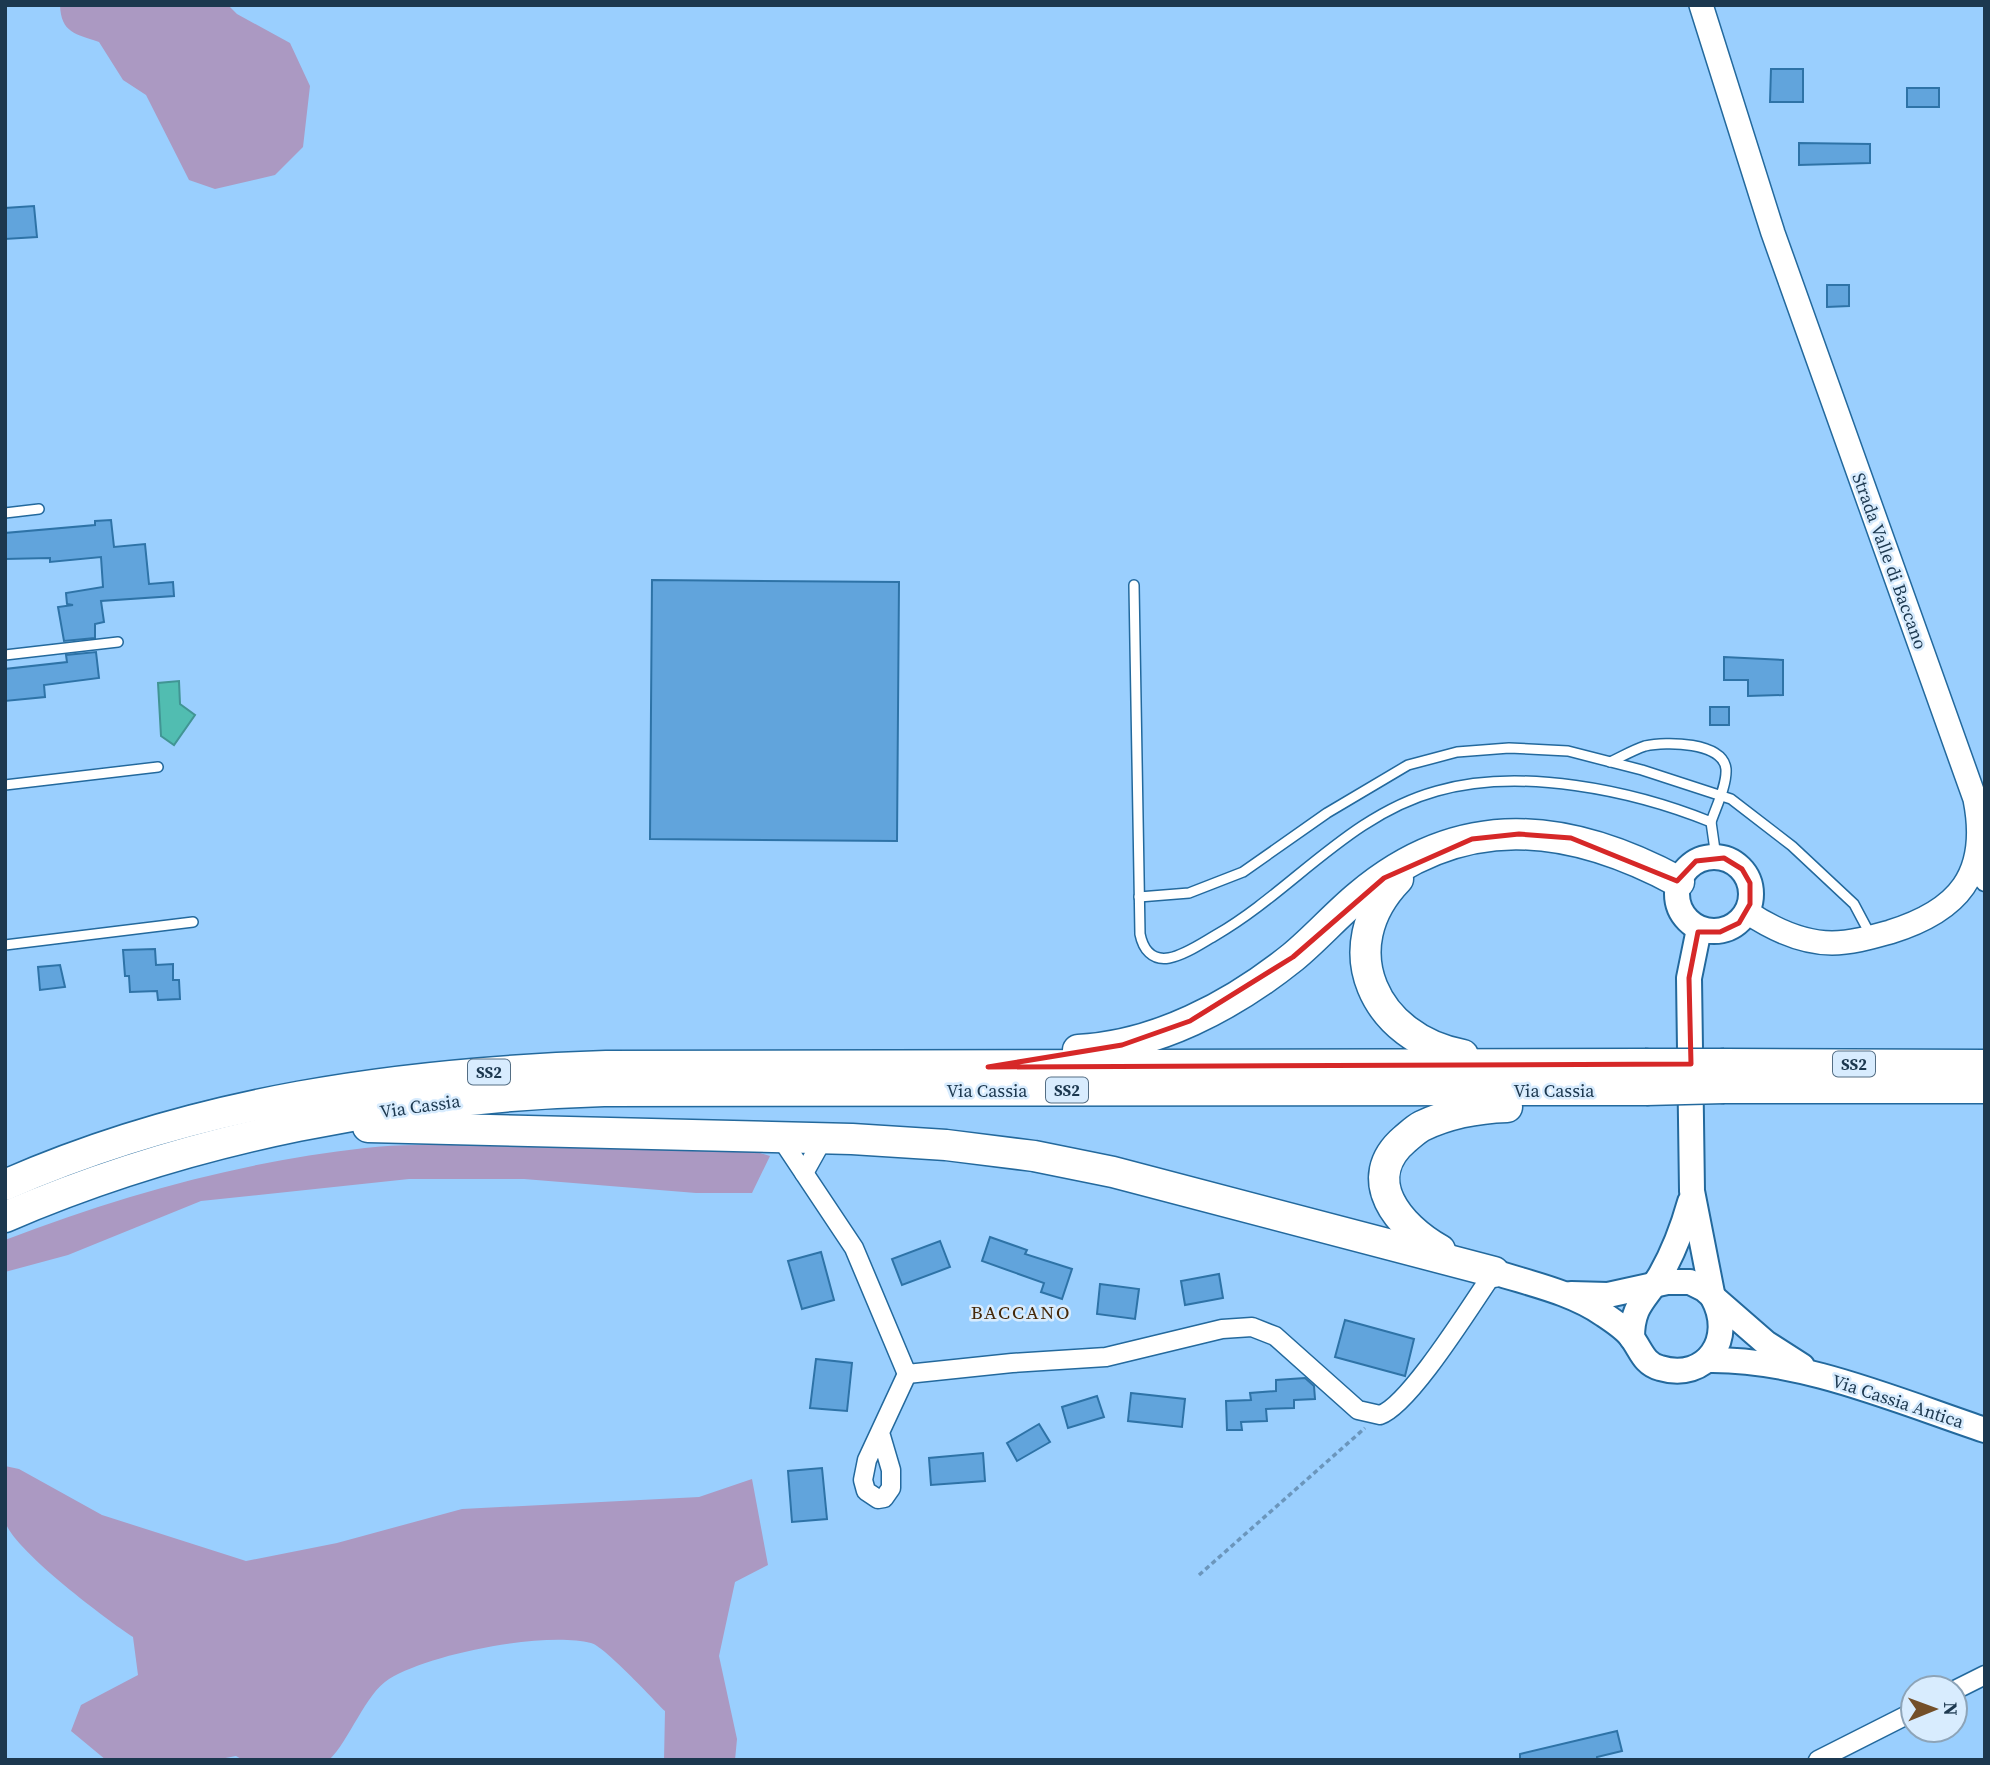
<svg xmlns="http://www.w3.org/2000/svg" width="1990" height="1765" font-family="'Source Serif 4',serif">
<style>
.green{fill:#ab99c2}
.water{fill:#51bdb1;stroke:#419594;stroke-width:2}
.building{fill:#61a4dc;stroke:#2e73a7;stroke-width:2}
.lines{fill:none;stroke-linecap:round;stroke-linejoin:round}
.service-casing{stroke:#23699d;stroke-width:12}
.minor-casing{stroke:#23699d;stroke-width:21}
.tertiary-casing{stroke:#23699d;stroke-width:26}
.secondary-casing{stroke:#23699d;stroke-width:28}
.trunk-casing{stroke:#23699d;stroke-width:33}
.path{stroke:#6b96bc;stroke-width:3.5;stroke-dasharray:5 3.5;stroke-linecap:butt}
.service{stroke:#fff;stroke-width:9}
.minor{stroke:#fff;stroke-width:18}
.tertiary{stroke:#fff;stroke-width:23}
.secondary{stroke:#fff;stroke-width:24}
.trunk{stroke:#fff;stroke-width:30}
.trunk-bridge-casing{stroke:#23699d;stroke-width:33;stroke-linecap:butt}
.trunk-bridge{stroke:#fff;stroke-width:30}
.marked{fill:none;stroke:#d62828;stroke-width:5;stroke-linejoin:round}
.labels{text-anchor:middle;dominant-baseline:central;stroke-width:5;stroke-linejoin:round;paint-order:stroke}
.shield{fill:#d8ecfe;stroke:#546e84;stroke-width:2}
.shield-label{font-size:16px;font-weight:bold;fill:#1c384f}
.street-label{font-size:18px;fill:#1c384f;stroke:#d8ecfe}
.neighbourhood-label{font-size:19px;letter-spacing:2px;fill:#442809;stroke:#d8ecfe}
</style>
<rect width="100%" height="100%" fill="#9acffe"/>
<g class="green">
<path d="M60 5H228L237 14 290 43 310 86 303 147 275 175 215 189 189 180 146 95 123 80 99 42C76 34 61 33 60 5Z"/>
<path d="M471 1144 750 1150 770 1156 752 1193H696L524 1179H409L201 1201 68 1255 5 1272V1240C122 1195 240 1162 365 1148 399 1144 436 1145 471 1144Z"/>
<path d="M5 1466 19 1469 102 1515 246 1561 337 1543 462 1509 699 1497 752 1479 768 1565 735 1582 719 1656 737 1739 735 1760H664L665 1711C652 1698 604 1646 591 1643 544 1631 429 1654 389 1679 365 1694 350 1740 329 1760H243L236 1756 215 1760H106L71 1731 81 1705 138 1675 133 1637C107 1620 11 1548 5 1521 2 1504 5 1483 5 1466Z"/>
</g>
<path class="water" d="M179 681 180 704 195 715 174 745 161 736 158 683Z"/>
<g class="building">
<path d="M1771 69H1803V102H1770Z"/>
<rect x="1907" y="88" width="32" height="19"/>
<path d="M1799 143 1870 144V163L1799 165Z"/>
<path d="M34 206 37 237 5 239V208Z"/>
<path d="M1827 285H1849V306L1827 307Z"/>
<path d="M111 520 114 547 145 544 149 584 173 582 174 596 101 601 104 622 95 624V638L64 641 58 607 73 605 67 604 66 593 103 587 101 557 50 562V558L5 559V533L95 525V521Z"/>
<path d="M652 580 899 582 897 841 650 839Z"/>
<path d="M96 652 99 678 44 685 45 697 5 701V669L67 662 66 655Z"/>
<path d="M1724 657 1783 660V695L1748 696V680H1724Z"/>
<rect x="1710" y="707" width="19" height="18"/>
<path d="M155 949 156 965 173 964V980H179L180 999 158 1000 157 991 130 992 129 976H125L123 950Z"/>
<path d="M60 965 65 987 40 990 38 967Z"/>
<path d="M990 1237 1027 1250 1025 1254 1072 1269 1062 1299 1041 1292 1044 1283 982 1261Z"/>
<path d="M940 1241 950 1267 902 1285 892 1259Z"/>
<path d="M821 1252 834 1300 802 1309 788 1261Z"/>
<path d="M1219 1274 1223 1298 1185 1305 1181 1281Z"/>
<path d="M1100 1284 1139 1289 1135 1319 1097 1314Z"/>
<path d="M1345 1320 1414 1339 1405 1376 1335 1357Z"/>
<path d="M816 1359 852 1363 847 1411 810 1408Z"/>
<path d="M1305 1378 1314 1386 1315 1399 1294 1400V1408L1266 1409 1267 1421 1241 1422 1242 1430H1227L1226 1401 1251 1400 1250 1393 1276 1391V1380Z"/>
<path d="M1131 1393 1185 1399 1182 1427 1128 1421Z"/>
<path d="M1097 1396 1104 1417 1068 1428 1062 1407Z"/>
<path d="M1039 1424 1050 1442 1017 1461 1007 1443Z"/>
<path d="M983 1453 985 1481 931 1485 929 1458Z"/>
<path d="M822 1468 827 1519 792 1522 788 1471Z"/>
<path d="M1617 1731 1622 1751 1597 1757V1760H1520V1754Z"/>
</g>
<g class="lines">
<g class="service-casing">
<g id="service">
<path d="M5 513 39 509"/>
<path d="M1134 585 1140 934C1143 949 1152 961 1169 958 1185 955 1202 943 1216 935 1292 891 1349 815 1437 791 1520 767 1632 790 1711 822 1716 807 1727 785 1726 769 1723 742 1666 741 1645 746 1633 750 1621 757 1610 762"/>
<path d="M5 655 118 642"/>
<path d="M5 785 158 767"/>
<path d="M1711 822 1716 857"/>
<path d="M1139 897 1189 893 1243 872 1327 813 1408 765 1457 752 1509 748 1568 751 1642 770 1731 799 1792 846 1854 904 1871 936"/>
<path d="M5 945 193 922"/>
</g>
</g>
<g class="minor-casing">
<g id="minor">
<path d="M1978 871 1985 882"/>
<path d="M780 1137 854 1248 907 1374 1012 1363 1106 1357 1222 1329 1252 1327 1275 1336 1358 1410 1380 1415C1410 1405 1473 1302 1494 1272"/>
<path d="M804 1173 823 1139"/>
<path d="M881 1436 891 1470V1488L884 1498 878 1499 866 1491 863 1480 867 1460 907 1374"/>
<path d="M1955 1690 1985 1675"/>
<path d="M1818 1760 1913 1712"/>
</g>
</g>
<g class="tertiary-casing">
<path id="tertiary" d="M1701 5 1773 233 1975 799C1990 875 1958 911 1890 932 1872 937 1852 943 1832 943 1802 943 1771 928 1747 912"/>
</g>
<g class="secondary-casing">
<g id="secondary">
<circle cx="1714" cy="894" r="37"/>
<path d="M1494 1272C1531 1284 1571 1292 1603 1314 1612 1320 1626 1329 1632 1338 1641 1350 1644 1364 1660 1368 1707 1382 1735 1338 1713 1298L1692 1191 1689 978 1699 929"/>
<path d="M1571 1294 1608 1295 1667 1282H1690L1704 1289 1766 1343 1802 1366"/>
<path d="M1632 1338C1632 1304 1646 1300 1661 1274 1674 1251 1683 1227 1690 1202"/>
<path d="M1707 1360C1799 1358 1898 1401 1985 1430"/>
</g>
</g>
<g class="trunk-casing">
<g id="trunk">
<path d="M1398 879C1331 948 1375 1039 1463 1055"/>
<path d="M1078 1050C1156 1046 1232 1006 1293 957 1316 938 1336 915 1359 896 1461 810 1568 822 1679 882"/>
<path d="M1724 1064 1985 1065"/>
<path d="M1724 1088H1985"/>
<path d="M368 1127 852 1139 946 1145 1034 1156 1113 1172 1494 1272"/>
<path d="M5 1185C196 1101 399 1073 606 1066L1645 1064"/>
<path d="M5 1217C193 1136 400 1097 604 1091L1646 1090"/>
<path d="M1440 1250C1399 1227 1358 1179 1405 1139 1410 1135 1416 1129 1422 1126 1449 1113 1477 1108 1507 1107"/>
</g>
</g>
<path class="path" d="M1199 1575 1365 1428"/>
<use href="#service" class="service"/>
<use href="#minor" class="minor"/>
<use href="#tertiary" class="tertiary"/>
<use href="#secondary" class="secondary"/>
<use href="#trunk" class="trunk"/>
<g class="trunk-bridge-casing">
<g id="trunk-bridge">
<path d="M1645 1064H1724"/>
<path d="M1646 1090 1724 1088"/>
</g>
</g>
<use href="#trunk-bridge" class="trunk-bridge"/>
</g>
<path class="marked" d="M1519 834 1571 838 1677 881 1696 861 1724 858 1742 869 1750 883V904L1739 923 1720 932H1698L1689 978 1691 1064 988 1067 1122 1045 1190 1021 1293 957 1384 878 1472 839Z"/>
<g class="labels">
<g class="shield">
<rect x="1833" y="1051.5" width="42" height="25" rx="5"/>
<rect x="468" y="1059.5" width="42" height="25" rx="5"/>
<rect x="1046" y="1077.5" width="42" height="25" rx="5"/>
</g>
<g class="shield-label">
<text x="1854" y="1064">SS2</text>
<text x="489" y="1072">SS2</text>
<text x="1067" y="1090">SS2</text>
</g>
<g class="street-label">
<text transform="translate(1890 561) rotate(70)">Strada Valle di Baccano</text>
<text x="987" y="1090">Via Cassia</text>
<text x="1554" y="1090">Via Cassia</text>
<text transform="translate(420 1106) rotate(-8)">Via Cassia</text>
<text transform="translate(1898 1401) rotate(18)">Via Cassia Antica</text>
</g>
<g class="neighbourhood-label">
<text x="1021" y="1312">BACCANO</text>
</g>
</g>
<rect width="1990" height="1765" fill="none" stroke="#1c384f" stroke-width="14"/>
<g transform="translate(1934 1709) rotate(89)"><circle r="33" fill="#d8ecfe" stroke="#8da4b8" stroke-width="2"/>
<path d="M0-5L12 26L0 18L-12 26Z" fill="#734f29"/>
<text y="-10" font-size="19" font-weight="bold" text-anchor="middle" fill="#1c384f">N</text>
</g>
</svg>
